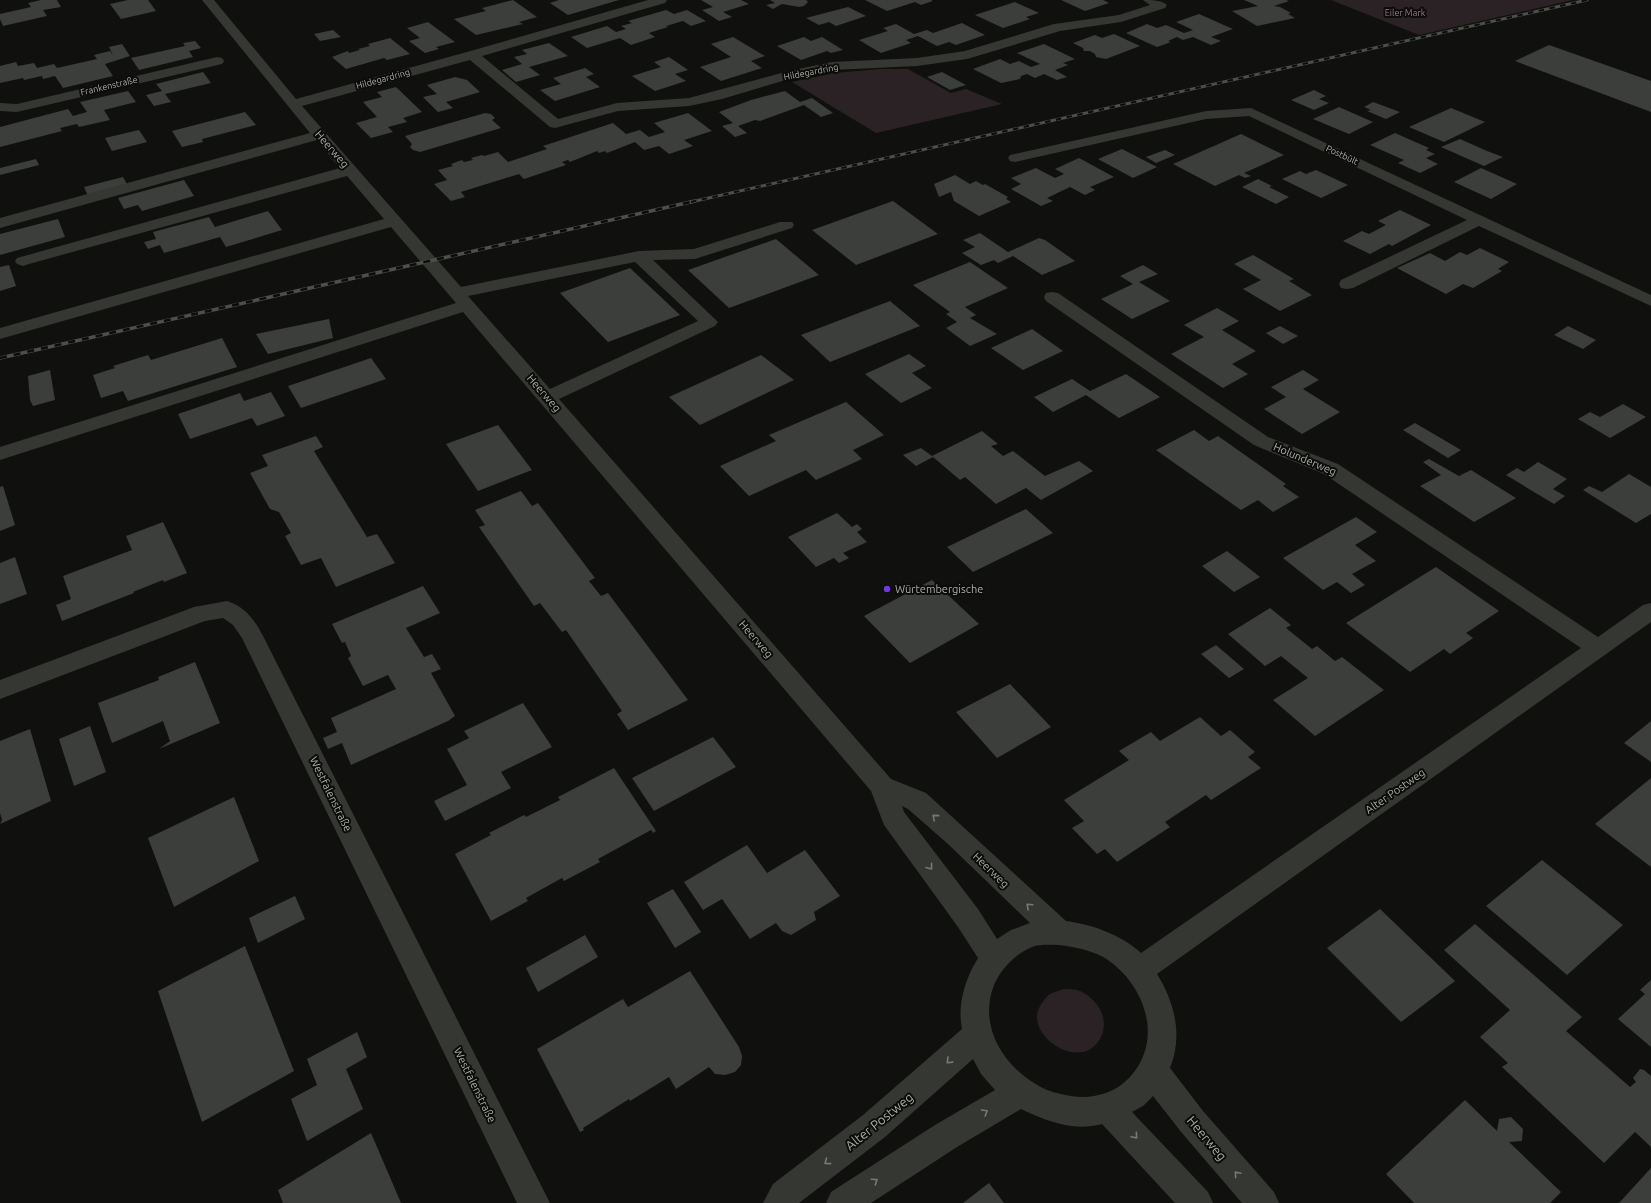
<svg xmlns="http://www.w3.org/2000/svg" width="1651" height="1203" font-family="Ubuntu,sans-serif">
<style>
.green{fill:#2a2224}
.building{fill:#3b3e3a}
.lines{fill:none;stroke-linecap:round;stroke-linejoin:round}
.minor{fill:#353733;fill-rule:evenodd}
.rail-far1-casing{stroke:#4d504a;stroke-width:3}
.rail-casing{stroke:#4d504a;stroke-width:3.5}
.rail-far1{stroke:#0b0c0b;stroke-width:2;stroke-dasharray:5.5;stroke-linecap:butt}
.rail{stroke:#0b0c0b;stroke-width:2.5;stroke-dasharray:7;stroke-linecap:butt}
.oneway{stroke:#767a70}
.poi-dot{fill:#7337e1;stroke:#0b0c0b;stroke-width:1.5}
.labels{text-anchor:middle;dominant-baseline:central;stroke-width:4;stroke-linejoin:round;paint-order:stroke}
.far-park-label{font-size:9px;fill:#9a7a82;stroke:#0b0c0b}
.far-street-label{font-size:9px;fill:#abb0a2;stroke:#0b0c0b}
.street-label{font-size:11px;fill:#abb0a2;stroke:#0b0c0b}
.poi-label{font-size:11px;fill:#abb0a2;stroke:#0b0c0b;text-anchor:start}
.near-street-label{font-size:13px;fill:#abb0a2;stroke:#0b0c0b}
</style>
<rect width="100%" height="100%" fill="#10110f"/>
<g class="green">
<path d="M1331 0H1573L1419 35Z"/>
<path d="M881 69H908L951 93 966 89 1002 104 876 133 792 82 834 73Z"/>
<path d="M1064 989C1070 989 1077 989 1082 992 1101 1002 1111 1024 1098 1042 1076 1072 1020 1031 1042 1003 1044 1000 1047 996 1050 994 1054 992 1060 990 1064 989Z"/>
</g>
<g class="building">
<path d="M41 0H57L61 7 43 10 47 16 3 26 0 19V14L31 7 28 3Z"/>
<path d="M128 0H148L156 11 121 19 110 4Z"/>
<path d="M513 0 537 17 519 22 523 24 476 35 454 19 486 11 482 8Z"/>
<path d="M559 0H619L568 15 550 3Z"/>
<path d="M701 0H741L749 4 723 12 732 17 719 21 702 10 713 7Z"/>
<path d="M770 0H806L808 2 804 6 799 7 782 4 773 9 766 5 775 3Z"/>
<path d="M865 0H931L933 1 921 5 915 2 887 11Z"/>
<path d="M1061 0H1103L1109 3 1085 11Z"/>
<path d="M1244 0H1286L1289 1 1274 6 1280 7 1291 13 1288 14 1295 18 1257 26 1232 11 1258 6Z"/>
<path d="M1015 2 1039 13 1026 17 1030 19 1003 28 975 15Z"/>
<path d="M848 7 866 16 836 26 829 22 819 25 806 18Z"/>
<path d="M666 10 674 14 687 10 706 21 691 26 683 21 666 26 668 27 649 33 655 37 631 45 620 38 587 48 571 37 607 26 616 32 626 29 621 26 632 23 628 21Z"/>
<path d="M1199 14 1233 29 1211 37 1221 41 1211 45 1193 37 1183 40 1177 37 1168 41 1171 42 1157 47 1126 33 1147 24 1157 28 1166 25 1184 33 1193 30 1176 22Z"/>
<path d="M428 22 455 42 436 47 439 49 425 53 409 41 420 38 407 28Z"/>
<path d="M962 23 985 35 956 45 949 42 937 46 918 36 906 40 911 43 881 53 859 40 888 31 883 28 896 24 914 34 927 30 933 33Z"/>
<path d="M333 30 341 37 320 41 314 34Z"/>
<path d="M1114 34 1140 46 1106 59 1096 57 1095 54 1090 51H1084L1083 48 1073 43 1095 35 1102 38Z"/>
<path d="M733 37 765 56 751 61 762 68 721 81 700 67 731 57 711 44Z"/>
<path d="M804 37 811 41 822 37 843 50 831 53 827 51 801 60 777 46Z"/>
<path d="M390 38 410 54 387 60 384 58 346 69 332 57 348 51 349 53 360 50 358 49 370 46 368 44Z"/>
<path d="M195 41 201 48 189 51 193 57 139 70 131 58 185 46 183 43Z"/>
<path d="M549 43 568 56 529 67 540 75 516 82 502 70 522 64 514 57 527 54 522 50Z"/>
<path d="M122 44 130 56 105 64 113 76 63 88 55 76 43 79 42 76 24 80 23 78 0 83V66L16 62 18 66 34 63 37 68 54 64 57 68 97 59 94 55 110 51 113 55 109 47Z"/>
<path d="M1044 44 1075 59 1063 63 1068 65 1055 70 1067 77 1057 80 1044 74 1035 78 1027 74 1021 76 1020 79 1001 83 973 69 1000 59 1010 64 1019 61 1031 67 1040 64 1017 53Z"/>
<path d="M1549 45 1651 81V112L1515 61Z"/>
<path d="M669 57 688 70 675 74 686 81 655 91 632 76 661 67 654 62Z"/>
<path d="M585 68 594 74 586 77 600 87 555 101 540 90 561 84 553 78Z"/>
<path d="M203 72 211 83 165 94 171 102 154 106 146 95 162 91 156 84Z"/>
<path d="M942 72 966 85 950 90 927 77Z"/>
<path d="M455 77 467 80 480 92 446 102 453 108 438 112 423 97 437 94 427 85Z"/>
<path d="M396 87 422 112 403 118 407 122 388 127 393 132 371 138 356 123 377 117 363 102 382 97 377 92Z"/>
<path d="M1314 90 1326 96 1319 99 1329 103 1314 110 1291 100Z"/>
<path d="M128 91 136 102 104 110 110 120 79 127 77 124 60 128 62 131 0 147V127L68 109 73 116 87 112 80 102Z"/>
<path d="M785 91 800 102 812 98 833 113 821 117 804 105 760 121 755 120 738 126 747 133 735 137 722 126 733 123 719 112 751 100Z"/>
<path d="M1373 102 1400 112 1386 119 1367 111 1371 110 1364 107Z"/>
<path d="M1339 107 1373 122 1349 134 1313 119Z"/>
<path d="M1451 108 1485 122 1444 142 1409 127Z"/>
<path d="M245 112 256 125 202 139 203 142 182 147 172 131Z"/>
<path d="M485 113 491 114 495 118 492 120 501 128 420 152 413 150 410 147 412 144 405 136Z"/>
<path d="M688 113 712 131 684 140 693 146 669 154 659 146 644 150 635 142 607 153 605 151 599 153 597 151 570 162 568 160 562 162 566 165 524 179 519 174 461 192 465 197 451 201 434 184 447 180 438 170 453 166 451 164 462 160 464 162 473 160 471 158 482 155 484 156 498 152 508 162 547 149 543 146 613 123 626 134 640 130 649 137 665 132 654 123Z"/>
<path d="M139 130 147 142 112 151 105 138Z"/>
<path d="M1395 133 1429 148 1426 150 1435 154 1426 158 1438 164 1420 173 1398 163 1404 160 1370 145Z"/>
<path d="M1241 134 1284 155 1244 173 1251 176 1245 178 1239 175 1215 186 1173 164Z"/>
<path d="M1460 139 1487 151 1503 157 1484 166 1441 147Z"/>
<path d="M1122 149 1157 167 1133 178 1098 159Z"/>
<path d="M1165 150 1175 155 1156 163 1146 157Z"/>
<path d="M1079 158 1114 177 1090 187 1095 190 1085 195 1070 187 1047 198 1053 201 1041 206 1011 189 1021 184 1011 178 1036 168 1055 178 1064 174 1055 169Z"/>
<path d="M36 159 39 165 0 175V168Z"/>
<path d="M1481 168 1517 184 1491 199 1454 182Z"/>
<path d="M1316 170 1348 185 1321 198 1282 179 1300 171 1306 174Z"/>
<path d="M955 175 970 184 976 181 983 185 985 184 1008 197 1006 199 1011 202 979 216 954 201 951 192 939 197 934 184Z"/>
<path d="M123 177 128 186 88 196 84 187Z"/>
<path d="M1258 179 1272 186 1269 187 1289 197 1276 204 1242 187Z"/>
<path d="M184 180 194 196 142 211 138 205 124 209 118 198Z"/>
<path d="M893 201 938 234 856 265 812 230Z"/>
<path d="M1400 210 1431 225 1392 246 1389 244 1370 254 1343 241 1362 231 1369 234 1386 225 1378 221Z"/>
<path d="M268 211 282 230 226 247 220 237 164 253 160 245 148 249 144 242 156 239 153 232 209 217 215 227Z"/>
<path d="M58 219 65 237 0 255V234Z"/>
<path d="M980 233 1008 252 1039 238 1045 240 1075 261 1042 275 1013 256 998 263 994 260 981 265 962 253 975 247 963 240Z"/>
<path d="M776 239 819 275 729 308 688 270Z"/>
<path d="M1480 248 1509 262 1498 269 1502 271 1473 288 1463 284 1446 294 1397 268 1430 253 1445 261 1460 252 1467 255Z"/>
<path d="M1253 255 1294 279 1289 281 1312 295 1280 311 1243 289 1261 280 1234 264Z"/>
<path d="M970 262 1008 288 965 307 976 315 970 318 997 334 970 346 946 328 957 322 946 314 950 312 913 285Z"/>
<path d="M9 265 16 286 0 291V267Z"/>
<path d="M1143 265 1158 274 1139 282 1170 301 1132 319 1101 299 1133 284 1120 276Z"/>
<path d="M630 268 680 315 608 342 560 293Z"/>
<path d="M890 301 920 326 830 362 801 335Z"/>
<path d="M1217 308 1239 321 1222 330 1256 351 1232 364 1248 374 1223 388 1171 354 1204 337 1184 325Z"/>
<path d="M329 319 333 338 268 354 256 334Z"/>
<path d="M1280 326 1298 336 1283 344 1266 333Z"/>
<path d="M1568 326 1596 340 1583 349 1554 335Z"/>
<path d="M1032 329 1063 351 1023 370 991 348Z"/>
<path d="M222 338 237 367 128 401 123 391 101 398 93 375 115 368 113 366 148 355 151 360Z"/>
<path d="M909 354 926 366 912 373 932 388 901 403 865 374Z"/>
<path d="M761 355 794 380 700 425 669 397Z"/>
<path d="M371 358 386 379 301 408 288 386Z"/>
<path d="M50 370 55 400 33 406 30 400 28 376Z"/>
<path d="M1303 370 1319 380 1303 389 1340 412 1302 434 1264 409 1286 397 1271 387Z"/>
<path d="M1126 374 1160 397 1119 418 1086 395 1053 412 1034 397 1072 379 1090 391Z"/>
<path d="M271 392 285 416 257 426 252 418 190 439 178 414 240 393 244 401Z"/>
<path d="M846 402 884 435 853 450 862 459 816 480 806 470 749 496 720 466 776 441 769 435Z"/>
<path d="M1623 404 1646 417 1610 438 1578 419 1590 412 1600 417Z"/>
<path d="M1415 423 1461 450 1448 458 1403 430Z"/>
<path d="M498 425 532 470 478 491 446 444Z"/>
<path d="M1194 430 1209 441 1218 436 1286 484 1283 486 1299 497 1273 512 1258 500 1241 510 1156 450Z"/>
<path d="M982 431 998 444 991 446 1003 456 1013 451 1045 476 1079 461 1093 471 1041 500 1026 488 996 504 965 477 960 480 933 457 916 466 903 455 921 448 932 456Z"/>
<path d="M316 436 323 447 314 451 367 537 377 534 395 563 336 587 321 558 301 565 285 536 291 533 279 512 270 509 250 473 268 466 262 455Z"/>
<path d="M1429 459 1459 476 1471 470 1516 498 1474 522 1420 486 1441 475 1423 462Z"/>
<path d="M1538 462 1567 479 1553 489 1565 496 1554 504 1506 475 1517 468 1524 472Z"/>
<path d="M1629 474 1651 487V514L1636 523 1583 490 1589 486 1602 492Z"/>
<path d="M3 486 15 525 0 531V487Z"/>
<path d="M521 491 532 506 538 503 595 578 589 581 601 596 608 593 688 700 628 730 617 714 622 711 566 630 562 632 540 603 534 606 479 527 485 525 475 510Z"/>
<path d="M1026 509 1053 533 973 572 947 547Z"/>
<path d="M837 513 852 527 857 524 862 529 857 532 867 542 843 553 849 558 839 563 834 558 816 567 788 537Z"/>
<path d="M1356 517 1377 532 1355 545 1376 561 1352 574 1365 585 1351 593 1337 582 1323 590 1283 558Z"/>
<path d="M163 522 187 573 164 582 163 580 133 592 134 593 62 621 56 605 71 599 63 576 132 550 126 536Z"/>
<path d="M1227 551 1260 577 1234 592 1202 566Z"/>
<path d="M15 557 27 594 0 604V563Z"/>
<path d="M1436 567 1499 611 1466 633 1473 638 1450 654 1444 649 1410 672 1346 623Z"/>
<path d="M932 580 979 624 910 663 864 616Z"/>
<path d="M423 586 440 613 406 628 424 657 432 654 441 669 431 673 455 716 448 721 351 765 342 743 328 749 323 738 337 732 331 718 396 689 388 675 363 686 348 658 351 656 345 642 342 643 332 624Z"/>
<path d="M1270 608 1291 625 1286 628 1312 649 1317 646 1335 661 1342 657 1384 690 1315 736 1273 700 1308 678 1281 656 1265 666 1228 634Z"/>
<path d="M1216 645 1244 669 1229 678 1201 654Z"/>
<path d="M195 662 220 723 159 749 170 741 163 721 112 743 98 703 159 680 158 677Z"/>
<path d="M1010 684 1051 727 997 758 956 712Z"/>
<path d="M523 703 552 747 501 772 511 788 445 821 434 801 467 785 447 749 469 738 464 731Z"/>
<path d="M1200 717 1221 736 1230 730 1255 752 1248 757 1261 768 1211 800 1206 795 1165 822 1170 827 1117 862 1105 849 1097 854 1072 828 1084 821 1064 800 1129 760 1119 751 1151 732 1160 741Z"/>
<path d="M1651 721V762L1624 743Z"/>
<path d="M90 726 106 772 74 786 59 739Z"/>
<path d="M30 729 51 801 0 824 2 820 0 813V741Z"/>
<path d="M713 737 736 767 654 811 632 778Z"/>
<path d="M614 768 656 831 653 833 651 830 598 859 600 862 564 881 562 878 526 898 528 901 491 921 455 854 491 835 489 833 524 815 526 817 560 800 558 797Z"/>
<path d="M1651 778V867L1595 824Z"/>
<path d="M234 797 259 861 174 907 148 838Z"/>
<path d="M747 845 767 873 805 850 840 896 814 912 816 920 791 935 782 931 776 923 750 939 722 899 703 910 684 882Z"/>
<path d="M1542 860 1623 925 1567 975 1486 906Z"/>
<path d="M673 889 701 932 675 948 647 903Z"/>
<path d="M295 896 305 919 258 943 249 918Z"/>
<path d="M1380 909 1455 981 1401 1022 1327 948Z"/>
<path d="M1475 924 1582 1017 1566 1031 1630 1087 1636 1082 1633 1078 1640 1069 1644 1070 1651 1076V1147L1635 1132 1604 1163 1502 1067 1508 1063 1480 1037 1510 1010 1444 950Z"/>
<path d="M585 935 598 957 538 992 526 968Z"/>
<path d="M245 946 294 1071 202 1122 158 991Z"/>
<path d="M690 971 739 1047 742 1056 741 1065 735 1072 725 1075 715 1074 709 1067 676 1089 669 1077 630 1101 629 1099 583 1128 584 1130 580 1132 537 1049 623 999 628 1007Z"/>
<path d="M1651 980V1047L1618 1019 1645 994 1640 990Z"/>
<path d="M357 1032 367 1057 346 1069 363 1109 307 1141 291 1099 317 1085 307 1059Z"/>
<path d="M1465 1100 1497 1131 1499 1119 1511 1117 1523 1129 1522 1141 1509 1142 1561 1192 1550 1203H1414L1386 1174Z"/>
<path d="M371 1133 401 1203H283L278 1190Z"/>
<path d="M1651 1168V1203H1619Z"/>
<path d="M989 1183 1004 1203H963Z"/>
</g>
<g class="lines">
<g class="minor">
<path d="M202 0H214L296 99 467 52 648 0H667L665 3 482 56 558 119 617 103 689 98 789 71 832 62 917 58 965 51 1054 24 1119 15 1150 5 1143 0C1151 0 1161 0 1167 5L1165 8 1121 22 1060 31 967 59 917 66 832 70 796 77 722 99 689 106 618 111 555 128 550 127 470 60 302 106 461 287 639 251 694 249 780 222H792L794 225 792 228 695 259 653 260 718 322 715 326 559 399 891 779 926 793 1066 921C1093 925 1120 934 1141 953L1581 648 1324 474 1254 445 1046 301 1044 297 1046 293 1052 292 1058 293 1268 437 1338 464 1598 637 1643 605 1651 603V622L1157 974C1175 1003 1183 1036 1170 1068L1203 1111 1274 1192 1279 1203H1242L1182 1133 1153 1096 1143 1106 1132 1112 1208 1192 1213 1203H1175L1102 1124C1073 1132 1047 1121 1021 1109L957 1147 871 1203H826L831 1192 935 1125 995 1090 981 1074 973 1059 885 1137 799 1203H763L773 1184 863 1115 962 1029C957 1005 965 979 978 958L958 927 884 825 871 791 463 312 0 460V447L456 303 391 227 0 339V328L384 219 347 176 29 264 23 266 17 264 15 261 17 258 340 168 317 140 0 228V218L310 133ZM635 262 698 321 550 389 468 296ZM902 806 908 809 948 844 1030 923 1011 930 997 939 978 909 904 812ZM1059 945C1075 947 1091 950 1105 958 1145 984 1165 1040 1129 1078 1115 1093 1091 1100 1071 1096 1060 1094 1049 1092 1039 1086 1003 1066 978 1026 994 985 1001 969 1015 954 1032 947 1040 944 1050 945 1059 945Z"/>
<path d="M217 57 222 58 224 61 222 64 17 112 0 111V103L17 104Z"/>
<path d="M1251 108 1651 295V306L1479 226 1353 288 1347 289 1341 288 1339 284 1341 280 1467 220 1249 116 1206 119 1015 162 1010 161 1008 158 1010 155 1015 154 1206 111Z"/>
<path d="M227 601C244 606 254 619 262 634L550 1203H517L242 638 233 625 223 618 205 621 0 699V680L194 607Z"/>
</g>
<g class="rail-far1-casing">
<path id="rail-far1" d="M691 202 1587 0"/>
</g>
<g class="rail-casing">
<path id="rail" d="M0 358 695 201"/>
</g>
<use href="#rail-far1" class="rail-far1"/>
<use href="#rail" class="rail"/>
</g>
<defs><path id="oneway-chevron" d="M-2-3.5L2.5 0L-2 3.5" fill="none" stroke-width="1.6" stroke-linecap="round" stroke-linejoin="round"/></defs>
<g class="oneway">
<use href="#oneway-chevron" transform="translate(935 817) rotate(-139)"/>
<use href="#oneway-chevron" transform="translate(930 867) rotate(53)"/>
<use href="#oneway-chevron" transform="translate(1029 906) rotate(-137)"/>
<use href="#oneway-chevron" transform="translate(949 1061) rotate(136)"/>
<use href="#oneway-chevron" transform="translate(985 1112) rotate(-31)"/>
<use href="#oneway-chevron" transform="translate(1135 1136) rotate(49)"/>
<use href="#oneway-chevron" transform="translate(827 1162) rotate(143)"/>
<use href="#oneway-chevron" transform="translate(1237 1174) rotate(-131)"/>
<use href="#oneway-chevron" transform="translate(875 1181) rotate(-34)"/>
</g>
<circle class="poi-dot" cx="887" cy="589" r="4"/>
<g class="labels">
<g class="far-park-label">
<text x="1405" y="13">Eiler Mark</text>
</g>
<g class="far-street-label">
<text transform="translate(811 72) rotate(-11)">Hildegardring</text>
<text transform="translate(383 79) rotate(-15)">Hildegardring</text>
<text transform="translate(109 86) rotate(-13)">Frankenstraße</text>
<text transform="translate(1342 155) rotate(25)">Postbült</text>
</g>
<g class="street-label">
<text transform="translate(332 149) rotate(49)">Heerweg</text>
<text transform="translate(544 393) rotate(49)">Heerweg</text>
<text transform="translate(1305 459) rotate(23)">Holunderweg</text>
<text transform="translate(756 639) rotate(49)">Heerweg</text>
<text transform="translate(1395 791) rotate(-35)">Alter Postweg</text>
<text transform="translate(331 794) rotate(64)">Westfalenstraße</text>
<text transform="translate(991 870) rotate(44)">Heerweg</text>
<text transform="translate(475 1085) rotate(64)">Westfalenstraße</text>
</g>
<g class="poi-label">
<text x="895" y="589">Würtembergische</text>
</g>
<g class="near-street-label">
<text transform="translate(879 1121) rotate(-39)">Alter Postweg</text>
<text transform="translate(1207 1138) rotate(50)">Heerweg</text>
</g>
</g>
</svg>
